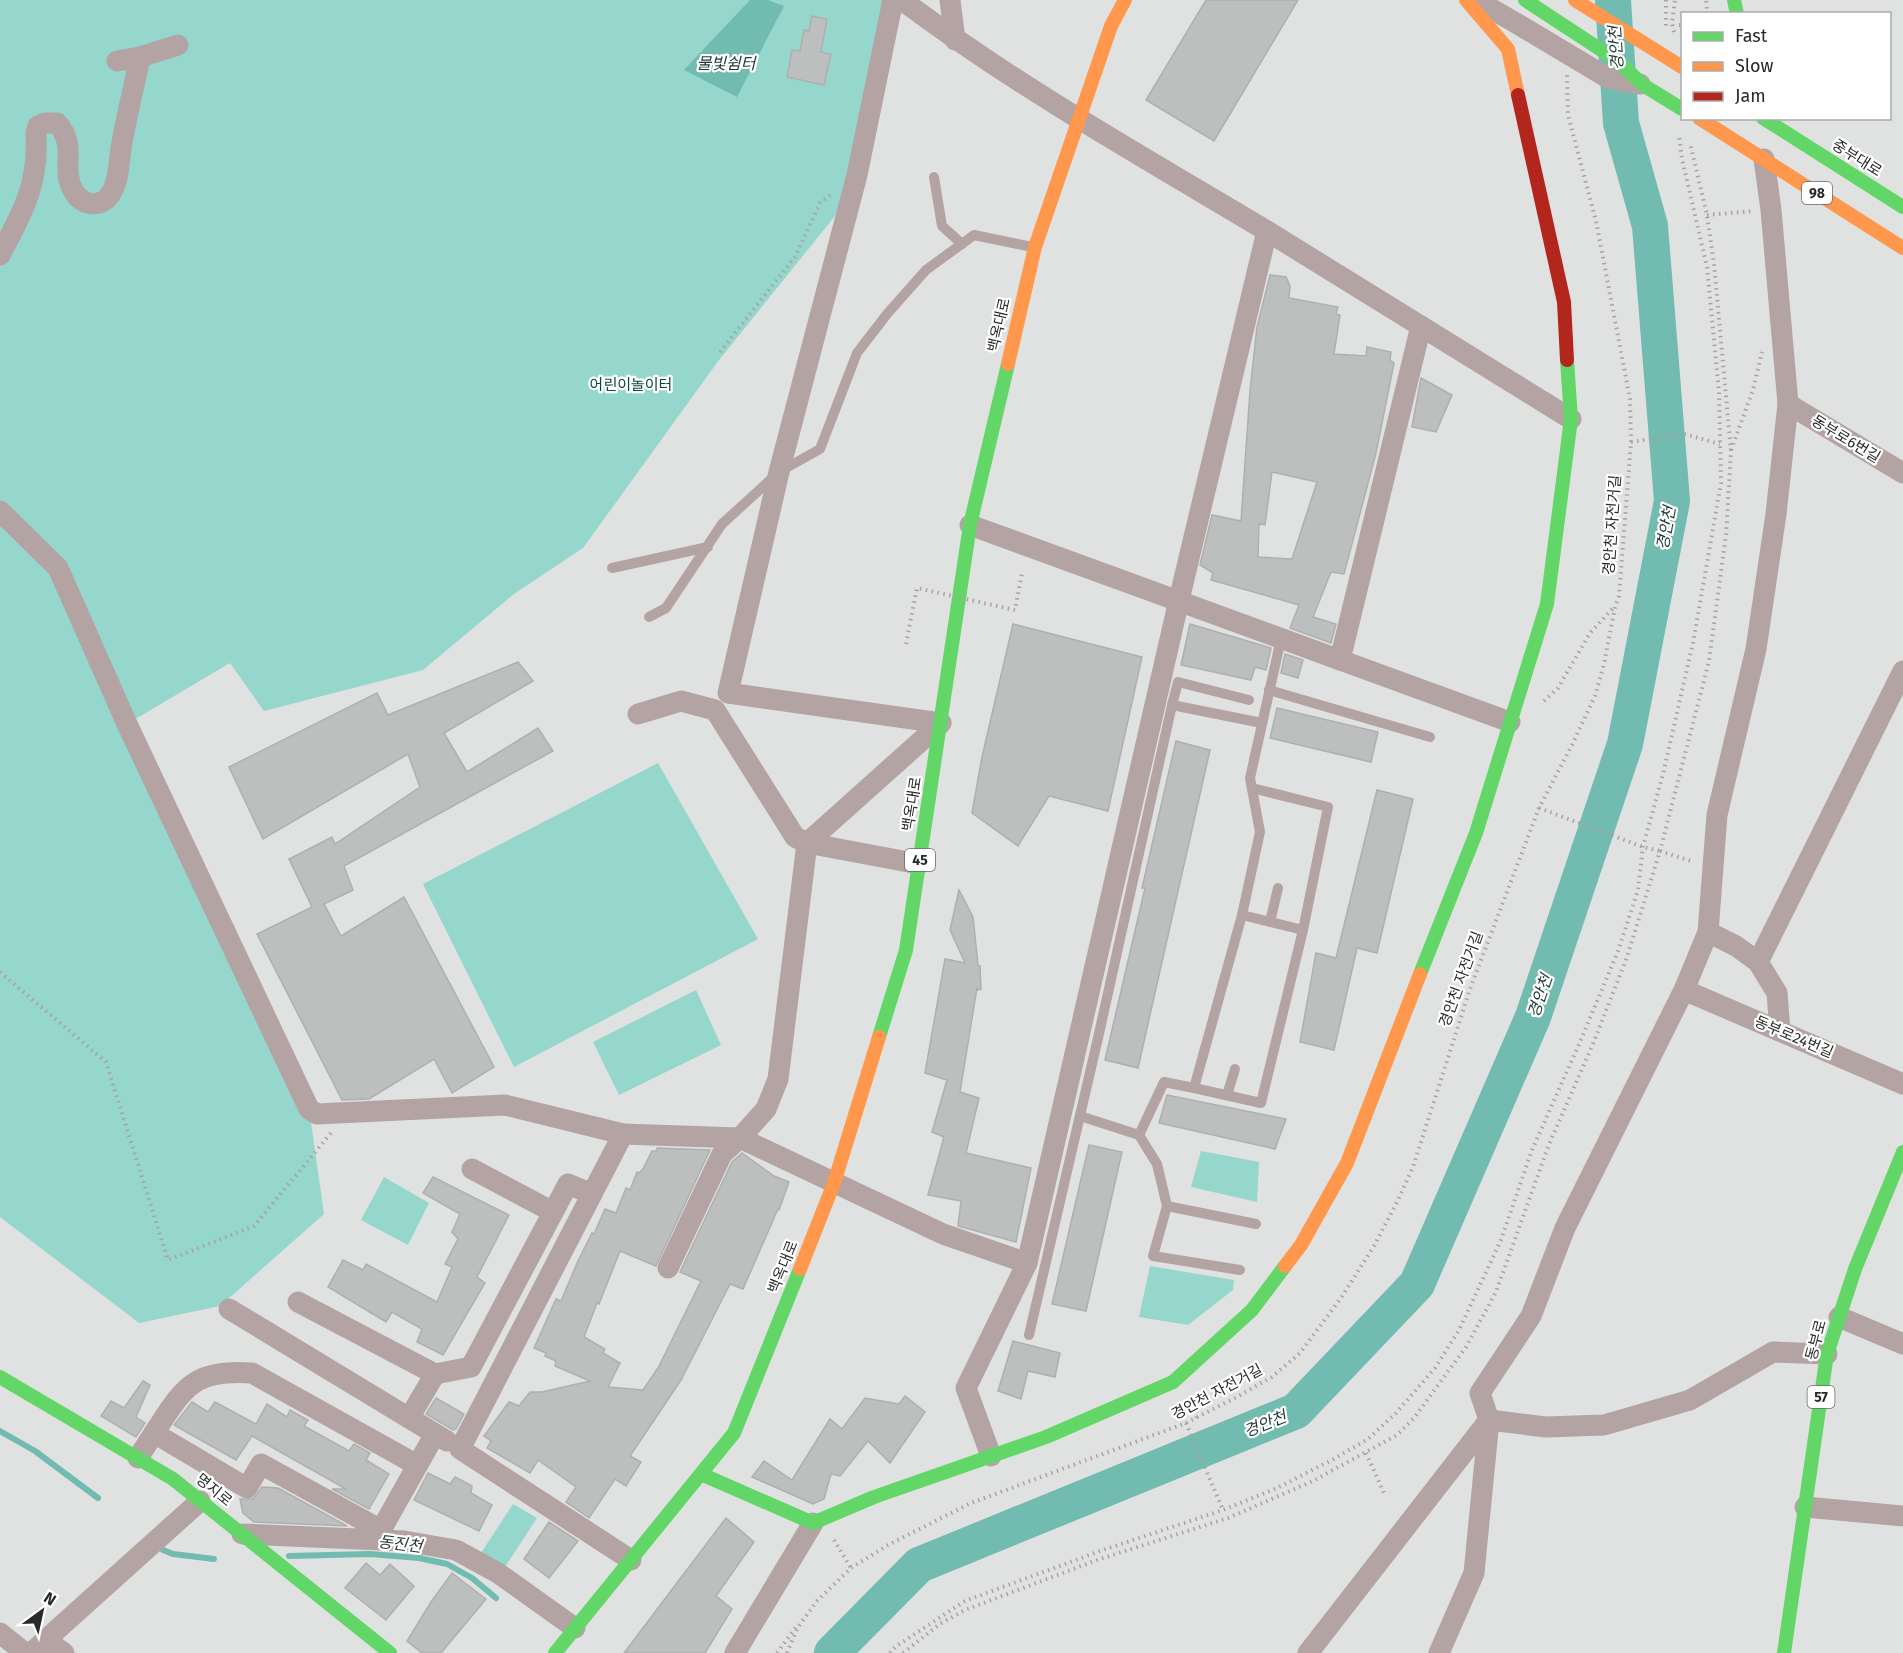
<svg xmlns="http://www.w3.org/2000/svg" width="1903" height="1653" font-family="'Fira Sans','Noto Sans KR',sans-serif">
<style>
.green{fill:#95d6cd}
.water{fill:#71bbb1}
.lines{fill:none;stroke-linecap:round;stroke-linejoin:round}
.stream{stroke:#71bbb1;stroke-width:6}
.river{stroke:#71bbb1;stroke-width:36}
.building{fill:#bdbfbe;stroke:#aeb0b0;stroke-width:1.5;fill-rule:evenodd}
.path{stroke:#aca1a1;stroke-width:4;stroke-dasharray:1.5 4.5;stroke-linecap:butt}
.lane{stroke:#b3a4a3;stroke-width:10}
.street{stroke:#b3a4a3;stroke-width:21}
.fast{stroke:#63d668;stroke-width:14}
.slow{stroke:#ff974d;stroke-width:14}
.jam{stroke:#b3261e;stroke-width:14}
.path-bridge{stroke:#aca1a1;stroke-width:4;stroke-dasharray:1.5 4.5;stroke-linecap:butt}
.street-bridge{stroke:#b3a4a3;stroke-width:21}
.fast-bridge{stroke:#63d668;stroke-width:14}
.slow-bridge{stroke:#ff974d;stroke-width:14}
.labels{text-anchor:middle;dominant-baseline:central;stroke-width:4.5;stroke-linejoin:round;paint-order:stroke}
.shield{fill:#fff;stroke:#686a6a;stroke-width:1.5}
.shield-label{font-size:14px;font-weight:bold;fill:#282a2a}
.street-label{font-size:15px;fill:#282a2a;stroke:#fff}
.park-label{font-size:15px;fill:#094841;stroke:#fff}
.water-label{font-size:16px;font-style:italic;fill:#1e3632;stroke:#fff}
</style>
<rect width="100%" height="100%" fill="#e0e2e1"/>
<g class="green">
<path d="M0 0H887L839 211 719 360 583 548 514 594 423 670 264 711 230 663 127 724 309 1109 324 1214 220 1306 139 1323 0 1217Z"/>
<path d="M658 763 758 939 514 1067 423 884Z"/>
<path d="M696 990 721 1045 619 1095 593 1042Z"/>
<path d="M1201 1151 1259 1162 1257 1202 1191 1187Z"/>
<path d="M384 1177 429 1203 408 1245 361 1220Z"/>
<path d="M1150 1266 1234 1280 1233 1290 1188 1325 1139 1317Z"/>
<path d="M513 1504 537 1518 505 1567 481 1553Z"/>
</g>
<path class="water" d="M750 0H768L784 6 737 97 684 70Z"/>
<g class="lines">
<g class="stream">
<path d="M0 1431 35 1451 98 1498"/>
<path d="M163 1550 173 1554 214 1559"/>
<path d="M289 1556 370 1554 419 1558 447 1564 472 1578 496 1598"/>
</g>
<path class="river" d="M832 1653 919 1565 1296 1411 1417 1284 1533 1017 1625 744 1672 501 1650 226 1621 123 1613 0"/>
</g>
<g class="building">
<path d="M1206 0H1298L1214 141 1146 100Z"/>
<path d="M812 16 827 19 821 52 831 54 824 85 787 77 792 50 800 51 804 30 809 31Z"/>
<path d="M1270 275 1286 277 1290 286 1289 298 1338 307 1336 314 1340 315 1334 354 1366 356 1367 347 1391 352 1390 360 1394 363 1376 453 1344 574 1331 572 1313 617 1336 624 1331 643 1290 628 1299 605 1211 580 1213 573 1200 565 1212 515 1241 521 1250 391 1257 327ZM1272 472 1317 482 1292 559 1258 557 1259 524 1265 525Z"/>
<path d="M1421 378 1452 395 1436 432 1412 427Z"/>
<path d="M1013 624 1142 657 1108 811 1049 796 1018 846 972 813 982 757Z"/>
<path d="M1190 624 1271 648 1266 670 1255 667 1251 680 1181 665Z"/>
<path d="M1285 654 1303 660 1298 678 1281 673Z"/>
<path d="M518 662 533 681 444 733 467 772 538 728 553 751 344 866 353 890 324 904 341 936 404 897 494 1067 452 1093 434 1059 369 1099 342 1100 257 934 312 907 289 859 332 837 335 844 420 787 408 754 263 839 229 767 377 693 388 715Z"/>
<path d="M1277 708 1378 732 1371 762 1270 738Z"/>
<path d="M1176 741 1210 750 1138 1068 1105 1060 1145 888H1142Z"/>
<path d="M1377 790 1413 799 1377 953 1357 948 1334 1050 1300 1042 1316 953 1336 958Z"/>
<path d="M959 890 973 917 978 965 980 966 981 989 978 990 977 988 960 1092 979 1098 966 1153 1031 1168 1016 1242 958 1226 961 1201 928 1195 944 1137 932 1132 947 1080 925 1073 945 959 965 963 950 930Z"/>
<path d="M1167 1095 1286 1119 1275 1149 1159 1123Z"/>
<path d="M1089 1145 1122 1152 1086 1311 1052 1304Z"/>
<path d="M657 1148 710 1150 656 1266 620 1251 599 1304 597 1303 584 1337 605 1349 603 1353 620 1363 608 1387 643 1390 658 1368 701 1281 680 1272 732 1162 742 1153 774 1176 789 1182 779 1210 778 1209 743 1289 730 1284 681 1380 630 1456 641 1462 626 1486 615 1479 589 1518 566 1502 576 1487 538 1460 530 1473 487 1448 491 1441 484 1436 509 1402 519 1406 530 1392H542L590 1381 555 1366 556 1361 545 1356 546 1353 534 1348 556 1299 561 1301 578 1261 592 1233 594 1234 605 1209 616 1213 626 1188 630 1190 637 1172 639 1173 643 1169 652 1151H657Z"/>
<path d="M433 1177 509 1215 477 1277 485 1283 443 1355 417 1342 422 1329 392 1312 386 1322 328 1287 343 1260 363 1270 366 1264 437 1302 452 1267 445 1264 458 1239 452 1232 460 1214 423 1193Z"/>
<path d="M1013 1341 1060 1353 1055 1377 1028 1371 1021 1399 998 1391Z"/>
<path d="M143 1381 150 1385 136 1417 145 1423 136 1437 101 1416 111 1401 124 1408Z"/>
<path d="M905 1396 925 1412 890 1463 868 1441 840 1476 831 1474 824 1499 813 1504 752 1477 764 1461 792 1480 830 1419 842 1429 865 1398 899 1404Z"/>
<path d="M436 1398 464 1414 456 1429 453 1430 426 1414Z"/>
<path d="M192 1402 208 1412 215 1402 256 1424 267 1404 287 1417 290 1410 308 1420 304 1426 349 1451 354 1444 370 1453 366 1460 389 1474 369 1509 332 1489H346L252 1436 236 1460 174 1425Z"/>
<path d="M428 1473 450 1484 455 1477 472 1486 471 1493 492 1505 479 1531 414 1500Z"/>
<path d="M262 1487 278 1488 347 1526 254 1522 243 1513 240 1499H253Z"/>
<path d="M726 1518 754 1542 716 1596 732 1609 705 1653H624Z"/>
<path d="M549 1522 578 1541 549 1578 524 1559Z"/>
<path d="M366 1563 380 1575 390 1564 414 1586 386 1620 345 1588Z"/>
<path d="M452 1573 486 1599 441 1653H422L407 1641 431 1602Z"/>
</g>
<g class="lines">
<g class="path">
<path d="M1666 0V26"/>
<path d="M1705 14 1707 10 1706 0"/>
<path d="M1679 25H1682"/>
<path d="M1674 32 1672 23 1675 0"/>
<path d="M1707 215 1754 211"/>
<path d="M720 352 795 257 820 203 830 195"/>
<path d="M1631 442 1684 434 1720 444"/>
<path d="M1731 450 1753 390 1762 352"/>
<path d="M1544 701 1558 688 1590 633 1614 607"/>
<path d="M1660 851 1694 862"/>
<path d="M0 972 106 1062 168 1260 254 1226 331 1133"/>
<path d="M1188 1400 1197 1418"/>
<path d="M1186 1423 1223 1510"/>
<path d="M1366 1453 1384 1493"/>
<path d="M834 1540 851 1568"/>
<path d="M777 1653 796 1627"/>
<path d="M787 1653 798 1627 817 1601 851 1568 888 1545 971 1503 1186 1423 1235 1398 1272 1377 1300 1353 1341 1298 1374 1246 1398 1200 1413 1167 1470 989 1539 808 1572 745 1595 696 1604 664 1615 607 1619 596 1631 442 1630 399 1596 221 1568 115 1567 75"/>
<path d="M890 1653 895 1647 965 1601 1100 1551 1223 1510 1277 1488 1332 1460 1368 1439 1396 1413 1435 1368 1459 1330 1501 1240 1532 1150 1580 1042 1618 951 1638 890 1643 847 1663 774 1693 643 1721 483 1719 392 1707 267 1682 159 1679 135"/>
<path d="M903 1653 940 1624 965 1610 1097 1560 1228 1518 1313 1481 1397 1435 1414 1418 1466 1347 1496 1292 1548 1147 1593 1044 1627 957 1660 851 1709 661 1726 535 1731 451 1714 264 1707 215 1690 143"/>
</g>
<g class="lane">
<path d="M934 177 942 226 962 244"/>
<path d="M612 568 708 547"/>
<path d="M649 617 666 608 722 524 779 472 820 449 857 353 887 314 926 270 974 235 1032 247"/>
<path d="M1269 690 1430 737"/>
<path d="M1172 705 1178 682 1249 700"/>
<path d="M1252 788 1328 807 1303 930"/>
<path d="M1242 915 1303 930 1261 1103 1194 1088 1242 915 1260 832 1250 778 1281 639"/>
<path d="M1270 922 1278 888"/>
<path d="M1194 1088 1164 1082 1139 1135 1157 1164 1167 1206 1256 1224"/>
<path d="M1227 1095 1235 1069"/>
<path d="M1080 1116 1139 1135"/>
<path d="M1167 1206 1153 1256 1240 1270"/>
<path d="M1029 1335 1098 1038 1172 705 1262 723"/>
</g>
<g class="street">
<path d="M893 0 857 175 779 472 728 693 941 723"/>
<path d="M902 0C1018 87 1143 157 1267 231L1179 600 1027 1263 966 1388 991 1456"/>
<path d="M950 0 955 40"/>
<path d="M1476 0 1516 23"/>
<path d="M140 57 178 45"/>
<path d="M1267 231 1571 419"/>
<path d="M0 255C23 212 39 184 36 133L38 126 45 123H57C79 148 59 167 74 192 83 206 102 209 111 193 119 181 119 162 121 148 126 118 134 87 140 57L117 61"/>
<path d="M1788 404 1903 473"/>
<path d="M0 511 58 568 127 724 309 1109 317 1114 505 1105 623 1134"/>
<path d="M970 525 1510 722"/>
<path d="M1340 660 1421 326"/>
<path d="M638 714 681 701 715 710 795 837 807 843 919 864"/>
<path d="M1708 932 1736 946 1758 962 1777 993 1780 1031"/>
<path d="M1758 962 1903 671"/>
<path d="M1684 990 1903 1084"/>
<path d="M472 1169 553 1212"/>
<path d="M668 1268 722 1154 740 1138 766 1109 778 1079 807 843 941 723"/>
<path d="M298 1302 435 1374 471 1367 568 1184 592 1194"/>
<path d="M229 1309 447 1441"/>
<path d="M1839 1317 1903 1344"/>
<path d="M409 1418 435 1374"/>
<path d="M154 1433C184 1388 192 1369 252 1373L417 1465"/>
<path d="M138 1458 154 1433 247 1488 261 1464 381 1530 435 1434"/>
<path d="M1805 1507 1903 1516"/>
<path d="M242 1534 404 1541 456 1550 498 1573 575 1628"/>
<path d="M631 1560 460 1449 623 1134 740 1138 943 1234 1027 1263"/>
<path d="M0 1633 25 1653"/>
<path d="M46 1640 64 1653"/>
<path d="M31 1653 200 1501"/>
<path d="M735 1653 813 1523"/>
<path d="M1308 1653 1489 1420 1480 1393 1531 1316 1565 1228 1684 990 1708 932 1717 815 1756 649 1776 514 1788 404 1771 210 1764 159"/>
<path d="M1439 1653 1474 1573 1489 1420 1546 1427 1604 1425 1690 1400 1773 1352 1827 1354"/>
</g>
<g class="fast">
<path d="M1734 0 1737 14"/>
<path d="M1763 118 1903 207"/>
<path d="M1420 974 1476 833 1547 604 1571 419 1567 360"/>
<path d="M879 1037 906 950 970 525 1008 364"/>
<path d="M0 1377 173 1479 390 1653"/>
<path d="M701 1474 813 1523 874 1497 1046 1437 1173 1382 1252 1310 1285 1266"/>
<path d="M555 1653 734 1433 800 1269"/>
<path d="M1784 1653 1827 1354 1855 1269 1903 1152"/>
</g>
<g class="slow">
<path d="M1466 0 1508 49 1518 95"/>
<path d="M1699 118 1903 248"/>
<path d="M1008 364 1035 247 1111 26 1125 0"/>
<path d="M1285 1266 1301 1245 1347 1163 1420 974"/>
<path d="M800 1269 834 1183 879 1037"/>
</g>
<path class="jam" d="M1518 95 1564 302 1567 360"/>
<g class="path-bridge">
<path d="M906 644 917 588 1015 610 1022 573"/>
<path d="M1539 808 1643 847 1660 851"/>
</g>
<path class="street-bridge" d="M1516 23 1608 78 1640 84"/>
<path class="fast-bridge" d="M1525 0 1618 61 1643 85 1682 109"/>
<path class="slow-bridge" d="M1575 0 1682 67"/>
</g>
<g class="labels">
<g class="shield">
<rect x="1802" y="182" width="30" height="22" rx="4.5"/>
<rect x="905" y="849" width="30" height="22" rx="4.5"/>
<rect x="1807.5" y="1386" width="27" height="22" rx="4.5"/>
</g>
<g class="shield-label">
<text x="1817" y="193">98</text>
<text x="920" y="860">45</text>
<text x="1821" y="1397">57</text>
</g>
<g class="street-label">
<text transform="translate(1857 158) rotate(32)">중부대로</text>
<text transform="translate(999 325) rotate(-77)">백옥대로</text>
<text transform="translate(1846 439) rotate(31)">동부로6번길</text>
<text transform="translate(1612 525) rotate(-86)">경안천 자전거길</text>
<text transform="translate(912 804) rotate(-81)">백옥대로</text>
<text transform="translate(1461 979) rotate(-70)">경안천 자전거길</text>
<text transform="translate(1794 1037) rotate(23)">동부로24번길</text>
<text transform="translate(783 1267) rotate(-68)">백옥대로</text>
<text transform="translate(1816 1340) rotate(-75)">동부로</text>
<text transform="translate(1217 1392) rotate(-28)">경안천 자전거길</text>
<text transform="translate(214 1490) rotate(39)">명지로</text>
</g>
<g class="park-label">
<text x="631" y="385">어린이놀이터</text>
</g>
<g class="water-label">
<text transform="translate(1616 48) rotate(-94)">경안천</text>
<text x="726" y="63">물빛쉼터</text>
<text transform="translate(1666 528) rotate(-80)">경안천</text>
<text transform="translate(1540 996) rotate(-71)">경안천</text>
<text transform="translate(1265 1424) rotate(-22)">경안천</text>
<text transform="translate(400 1544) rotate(7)">동진천</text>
</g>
</g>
<rect x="1681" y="12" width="210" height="108" fill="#ffffff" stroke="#a9aaaa" stroke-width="1.5"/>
<rect x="1693" y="32" width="30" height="9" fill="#63d668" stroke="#a9aaaa" stroke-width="1.5"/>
<text x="1735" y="42" font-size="18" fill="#282a2a">Fast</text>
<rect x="1693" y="62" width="30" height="9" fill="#ff974d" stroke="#a9aaaa" stroke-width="1.5"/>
<text x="1735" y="72" font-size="18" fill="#282a2a">Slow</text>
<rect x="1693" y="92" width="30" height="9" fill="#b3261e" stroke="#a9aaaa" stroke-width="1.5"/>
<text x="1735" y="102" font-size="18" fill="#282a2a">Jam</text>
<g transform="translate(42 1611) rotate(33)" stroke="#ffffff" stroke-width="4.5" paint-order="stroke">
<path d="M0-4.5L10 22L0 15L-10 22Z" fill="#282a2a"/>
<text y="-9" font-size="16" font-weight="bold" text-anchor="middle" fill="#282a2a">N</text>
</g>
</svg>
